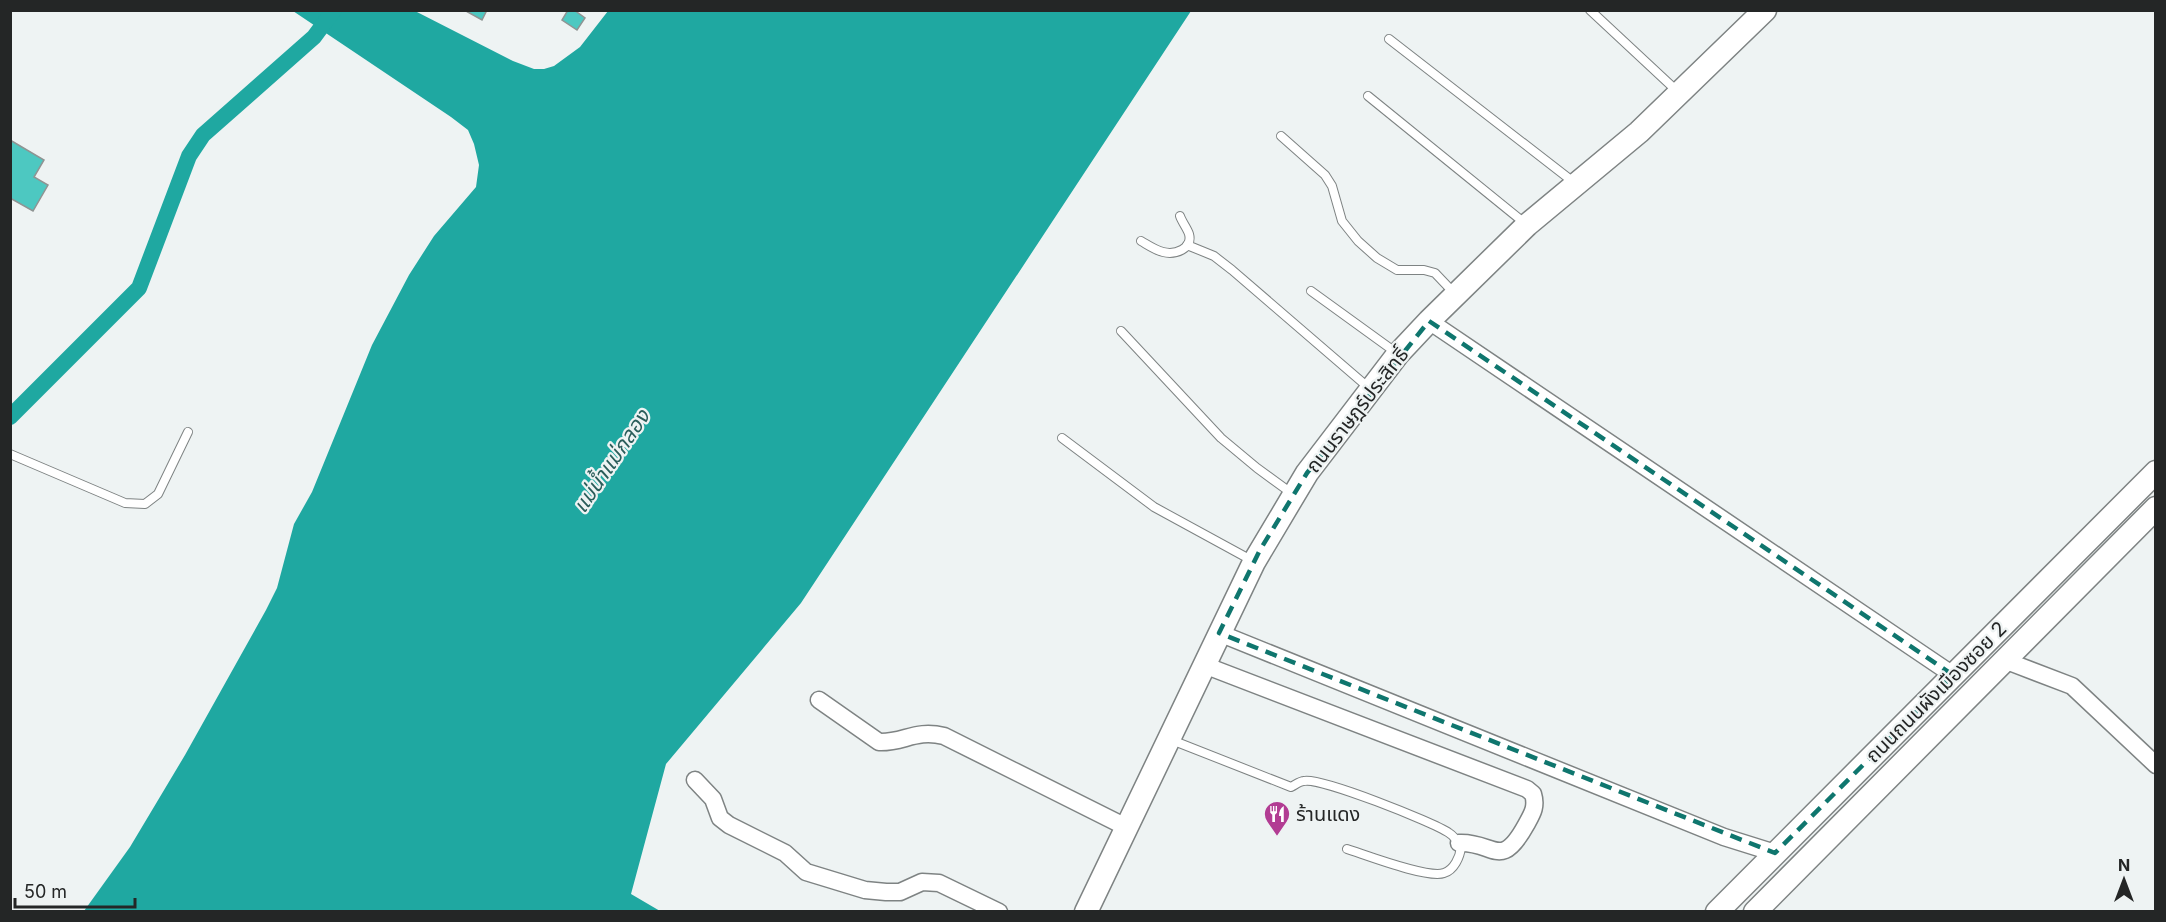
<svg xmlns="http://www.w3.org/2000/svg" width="2166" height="922" font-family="Inter,'Noto Sans Thai',sans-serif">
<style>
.water{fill:#1fa8a1}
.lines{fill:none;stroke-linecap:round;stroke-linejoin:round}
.canal{stroke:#1fa8a1;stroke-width:16}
.building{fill:#4dc8c1;stroke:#8f9493;stroke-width:1.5}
.lane-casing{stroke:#7e8383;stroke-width:10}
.street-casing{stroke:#7e8383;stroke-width:19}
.secondary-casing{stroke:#7e8383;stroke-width:25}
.lane{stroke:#fff;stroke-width:8}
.street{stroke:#fff;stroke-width:16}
.secondary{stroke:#fff;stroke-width:22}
.marked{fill:none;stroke:#0f766e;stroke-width:4.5;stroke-dasharray:12 8;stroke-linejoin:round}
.labels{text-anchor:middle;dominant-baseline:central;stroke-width:4.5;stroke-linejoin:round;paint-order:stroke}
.street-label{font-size:20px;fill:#242626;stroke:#eef3f3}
.poi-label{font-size:20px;fill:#242626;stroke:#eef3f3;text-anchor:start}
.water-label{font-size:21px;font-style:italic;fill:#2a5d5a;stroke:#eef3f3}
</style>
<rect width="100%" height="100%" fill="#eef3f3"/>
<path class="water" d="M293 11H415L513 61 534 69H544L554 66 580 47 608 11H1191L801 603 666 764 631 894 660 911H84L130 847 185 755 266 610 277 588 294 524 312 492 372 345 409 275 434 236 476 187 479 165 474 144 468 130 451 117Z"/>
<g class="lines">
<path class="canal" d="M10 417 139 288 189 156 203 135 314 37 334 10"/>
</g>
<g class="building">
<path d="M464 10H487L482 20Z"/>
<path d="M568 10H574L585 18 577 30 562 20Z"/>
<path d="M10 140 44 160 34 177 48 185 33 211 10 198Z"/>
</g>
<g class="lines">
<g class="lane-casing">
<g id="lane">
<path d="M1590 10 1678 92"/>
<path d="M1389 39 1576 184"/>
<path d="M1368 96 1527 225"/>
<path d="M1281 136 1325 175 1332 186 1342 221 1358 241 1377 258 1397 270H1424L1435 273 1454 293"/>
<path d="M1141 241C1148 245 1155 250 1163 252 1175 255 1193 249 1189 234 1187 228 1182 222 1180 216"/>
<path d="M1187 245 1214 256 1232 270 1369 388"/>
<path d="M1311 291 1398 354"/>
<path d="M1121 331 1221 438 1257 468 1294 495"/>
<path d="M1062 438 1154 507 1253 561"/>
<path d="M10 454 125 503 145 504 158 494 188 432"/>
<path d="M1169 739 1291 787C1295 785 1300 781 1304 781 1320 777 1433 822 1449 833 1454 836 1458 842 1461 847 1460 857 1454 870 1444 873 1428 879 1366 855 1347 849"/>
</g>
</g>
<g class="street-casing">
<g id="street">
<path d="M1429 321 1953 675"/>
<path d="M1219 633 1724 837 1775 853"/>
<path d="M2004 660 2072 686 2156 765"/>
<path d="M1204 665 1527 789 1533 794C1537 807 1532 814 1526 825 1500 872 1494 841 1459 843"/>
<path d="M819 700 879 742C904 743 915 729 944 736L1126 827"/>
<path d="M695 780 713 799 720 818 729 825 785 853 806 872 865 890 886 892H900L922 882 939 883 999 912"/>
</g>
</g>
<g class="secondary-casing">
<g id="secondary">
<path d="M1086 912 1254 562 1307 473 1398 354 1429 321 1527 225 1639 132 1765 10"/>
<path d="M1717 912 2156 472"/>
<path d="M1755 912 2156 508"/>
</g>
</g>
<use href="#lane" class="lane"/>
<use href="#street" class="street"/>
<use href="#secondary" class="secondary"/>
</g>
<path class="marked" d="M1429 321 1953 675 1775 853 1219 633 1260 550 1307 473Z"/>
<defs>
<g id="restaurant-pin" transform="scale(1.35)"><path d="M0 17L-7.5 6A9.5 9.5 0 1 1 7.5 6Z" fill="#b23c93" stroke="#eef3f3"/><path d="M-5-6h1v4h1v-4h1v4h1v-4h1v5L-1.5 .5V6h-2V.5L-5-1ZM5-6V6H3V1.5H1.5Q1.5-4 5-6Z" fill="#fff"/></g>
</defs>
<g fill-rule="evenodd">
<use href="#restaurant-pin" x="1277" y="814"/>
</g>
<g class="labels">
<g class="street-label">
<text transform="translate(1357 410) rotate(-52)">ถนนราษฎร์ประสิทธิ์</text>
<text transform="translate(1936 692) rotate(-45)">ถนนถนนผังเมืองซอย 2</text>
</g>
<g class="poi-label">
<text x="1296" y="814">ร้านแดง</text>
</g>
<g class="water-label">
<text transform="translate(611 461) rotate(-56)">แม่น้ำแม่กลอง</text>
</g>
</g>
<rect width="2166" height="922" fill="none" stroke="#242626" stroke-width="24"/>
<g transform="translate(2124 880)" stroke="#eef3f3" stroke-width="4.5" paint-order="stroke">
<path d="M0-4.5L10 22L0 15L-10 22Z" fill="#242626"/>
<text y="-9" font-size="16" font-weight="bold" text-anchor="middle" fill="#242626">N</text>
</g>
<path d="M15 898v9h120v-9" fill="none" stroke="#242626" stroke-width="3"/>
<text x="24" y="898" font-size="18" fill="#242626" stroke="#eef3f3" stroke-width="4.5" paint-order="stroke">50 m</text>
</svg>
